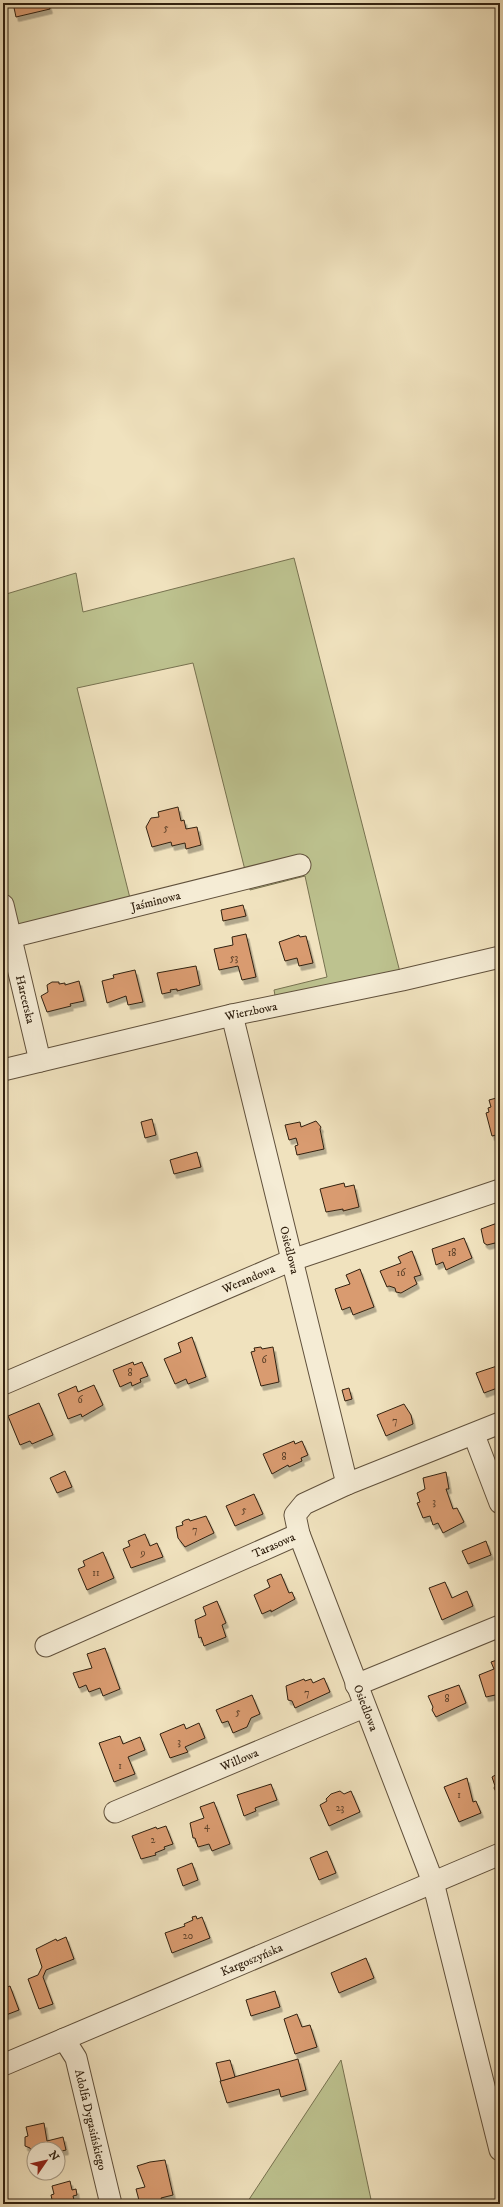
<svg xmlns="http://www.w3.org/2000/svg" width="503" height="2207" font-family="'IM FELL DW Pica',serif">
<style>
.green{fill:#bdc28f;stroke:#777250}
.building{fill:#d99b70;stroke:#312110;filter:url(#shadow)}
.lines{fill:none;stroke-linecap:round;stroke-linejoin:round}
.minor-casing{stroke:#61513c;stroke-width:23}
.minor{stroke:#f5ecd5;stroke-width:21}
.labels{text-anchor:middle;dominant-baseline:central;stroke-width:3;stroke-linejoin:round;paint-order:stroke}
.number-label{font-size:10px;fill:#5b4028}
.street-label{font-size:12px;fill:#312110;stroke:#f5ecd5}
</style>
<defs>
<filter id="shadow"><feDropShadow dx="2.5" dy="4.5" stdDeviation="0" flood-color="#0004"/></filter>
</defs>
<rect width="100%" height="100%" fill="#f0e2be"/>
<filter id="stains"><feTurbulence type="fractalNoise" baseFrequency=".005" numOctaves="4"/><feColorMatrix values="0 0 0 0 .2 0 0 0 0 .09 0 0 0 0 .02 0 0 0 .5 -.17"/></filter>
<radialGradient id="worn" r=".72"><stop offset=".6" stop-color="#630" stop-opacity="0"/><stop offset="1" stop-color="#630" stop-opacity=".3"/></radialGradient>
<g class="green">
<path d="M294 558 402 980 277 1006 274 990 327 977 305 876 250 890 193 663 77 688 132 906 11 937 3 909V595L76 573 83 612Z"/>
<path d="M341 2060 372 2204H249L248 2201Z"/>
</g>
<g class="building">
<path d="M13 3H48L50 9 16 17Z"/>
<path d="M178 807 181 821 184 820 186 829 197 827 201 845 186 849 185 843 172 846 171 842 152 847 146 827 151 818 159 817 158 812Z"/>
<path d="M243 905 246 916 223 921 221 910Z"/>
<path d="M246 934 256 977 242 980 238 966 219 970 214 949 233 945 232 937Z"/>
<path d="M299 935 300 937 306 936 313 963 299 966 297 958 285 961 279 942Z"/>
<path d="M196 966 200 985 177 991V989L170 990 171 992 162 994 157 973Z"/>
<path d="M135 970 143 1002 128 1005 126 996 107 1003 102 981 114 978 113 975Z"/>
<path d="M79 981 84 1001 70 1004 71 1006 47 1012 41 996 48 992 47 985 52 982H59V984L65 983V985Z"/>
<path d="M500 1097V1134L492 1136 486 1113 489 1112 488 1108 491 1107 489 1100Z"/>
<path d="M152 1119 156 1135 145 1138 141 1122Z"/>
<path d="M316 1121 321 1127 320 1129 324 1149 297 1155 295 1146 298 1145 296 1138 289 1140 285 1125 300 1122 301 1127Z"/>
<path d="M197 1152 201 1167 174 1174 170 1160Z"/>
<path d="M344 1183 345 1187 354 1185 359 1207 343 1211V1209L326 1212 320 1189Z"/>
<path d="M500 1222V1249L498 1250 495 1243 487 1245 484 1243 481 1229Z"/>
<path d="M464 1238 472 1258 446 1270 443 1262 436 1265 432 1249Z"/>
<path d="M412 1251 421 1275 414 1277 417 1284 401 1293 396 1292 395 1288 389 1286 387 1287 380 1271 401 1263 398 1257Z"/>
<path d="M360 1269 374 1307 353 1315 350 1307 342 1310 335 1289 350 1284 346 1275Z"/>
<path d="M192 1337 206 1377 188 1384 186 1379 175 1384 164 1359 181 1352 178 1343Z"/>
<path d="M261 1347 262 1349 273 1347 279 1382 261 1386 251 1352 255 1351 254 1348Z"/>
<path d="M133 1362 134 1365 142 1362 148 1376 140 1379 141 1382 132 1386 131 1382 120 1387 113 1370Z"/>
<path d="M500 1365V1387L484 1393 476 1373Z"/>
<path d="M94 1385 103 1405 82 1417 81 1414 68 1419 58 1394 76 1386 78 1392Z"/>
<path d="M349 1388 352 1399 345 1401 342 1390Z"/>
<path d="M39 1403 53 1435 32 1444 30 1441 20 1445 8 1416Z"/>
<path d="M404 1404 411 1415 413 1424 386 1436 377 1415Z"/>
<path d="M294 1441 295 1444 302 1441 308 1455 301 1458 302 1461 289 1467 288 1465 272 1474 263 1454Z"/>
<path d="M65 1471 72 1487 57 1493 50 1478Z"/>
<path d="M446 1472 449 1489H446L453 1509 457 1508 464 1522 443 1533 438 1523 433 1525 430 1516 423 1518 417 1503 420 1502 417 1493 425 1489 423 1478Z"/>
<path d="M254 1494 263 1514 235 1526 226 1506Z"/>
<path d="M206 1516 214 1533 185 1547 178 1538 176 1527 183 1525 182 1522 185 1520 189 1519 190 1521Z"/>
<path d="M145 1534 150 1546 157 1543 163 1557 131 1568 123 1549 130 1546 128 1541Z"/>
<path d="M486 1541 491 1555 468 1564 462 1551Z"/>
<path d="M103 1552 114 1578 87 1590 78 1569 85 1566 83 1561Z"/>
<path d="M281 1574 289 1593 292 1592 295 1599 271 1612V1610L262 1614 254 1595 270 1587 267 1580Z"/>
<path d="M445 1582 452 1598 467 1591 473 1606 442 1620 429 1588Z"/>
<path d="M217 1601 226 1623 222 1625 226 1637 204 1646 201 1637 199 1638 195 1620 206 1615 203 1607Z"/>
<path d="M105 1648 120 1689 103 1696 100 1688 89 1692 86 1685 79 1688 73 1673 92 1668 87 1654Z"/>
<path d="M500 1659V1694L486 1697 479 1675 494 1669 491 1662Z"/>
<path d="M324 1678 330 1692 295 1708 292 1701 288 1700 286 1686 304 1679 305 1681 311 1679 313 1683Z"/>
<path d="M459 1685 466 1703 436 1717 432 1710 433 1707 428 1696Z"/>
<path d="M252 1695 260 1714 251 1718 247 1727 233 1733 228 1721 222 1723 216 1710Z"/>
<path d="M199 1723 205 1738 185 1747 188 1752 170 1758 160 1734 184 1724 186 1729Z"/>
<path d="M120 1736 123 1744 140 1737 145 1750 128 1757 135 1774 114 1782 99 1743Z"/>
<path d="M500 1768V1799L494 1788 495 1786 492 1777 497 1774V1770Z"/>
<path d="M467 1778 473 1802 476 1801 481 1813 459 1822 444 1787Z"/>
<path d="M271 1784 277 1800 255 1808 256 1811 244 1816 237 1795Z"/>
<path d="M340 1791 344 1794 351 1791 360 1812 329 1826 320 1805 327 1801 326 1799 331 1794Z"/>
<path d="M214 1802 230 1844 212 1851 209 1844 198 1847 195 1838H193L190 1823 204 1818 200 1807Z"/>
<path d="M166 1826 173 1844 164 1847 165 1849 155 1853 156 1855 141 1859 132 1836 156 1827 157 1829Z"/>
<path d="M327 1851 336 1873 319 1880 310 1858Z"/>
<path d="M192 1863 198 1880 183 1886 177 1869Z"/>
<path d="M196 1916 197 1919 202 1917 210 1938 172 1953 165 1933 185 1926 184 1924 193 1920 192 1917Z"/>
<path d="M66 1937 74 1959 46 1970 43 1977 53 2004 39 2009 28 1979 38 1975 42 1967 36 1949 56 1939 57 1941Z"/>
<path d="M366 1958 374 1978 339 1993 331 1973Z"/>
<path d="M10 1986 19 2010 6 2015 3 2013V1989Z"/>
<path d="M275 1991 280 2007 251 2016 246 2000Z"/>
<path d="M297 2014 302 2027 310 2025 317 2047 295 2054 284 2019Z"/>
<path d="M298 2059 306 2090 281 2097 279 2089 227 2103 220 2081Z"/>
<path d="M230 2060 235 2077 221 2081 216 2063Z"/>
<path d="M44 2123 47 2141 63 2137 66 2150 58 2152V2149H34L33 2157 30 2148 25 2146V2137L28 2136 26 2127Z"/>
<path d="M165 2160 173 2195 161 2198 162 2202 140 2204 136 2189 145 2187 137 2166 150 2162Z"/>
<path d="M70 2181 72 2190 76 2189 77 2195 73 2196 75 2204H53L51 2195 54 2194 52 2186Z"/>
</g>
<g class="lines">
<g class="minor-casing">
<g id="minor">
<path id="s1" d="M3 905 40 1061"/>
<path id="s2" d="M11 937 300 865"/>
<path id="s3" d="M232 1015 347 1484"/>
<path id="s4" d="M3 1070 232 1015 402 980 500 957"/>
<path id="s5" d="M3 1384 292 1260 500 1190"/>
<path id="s6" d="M500 1423 347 1484 304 1504 295 1515 299 1534 433 1882 500 2150"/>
<path d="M474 1435 500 1503"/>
<path id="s7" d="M46 1646 299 1534"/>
<path d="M356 1685 500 1626"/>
<path id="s8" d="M115 1812 364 1707"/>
<path id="s9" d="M64 2039 76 2058 111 2204"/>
<path id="s10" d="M3 2065 500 1854"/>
</g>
</g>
<use href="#minor" class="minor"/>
</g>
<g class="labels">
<g class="number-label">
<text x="166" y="828">5</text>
<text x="234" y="958">53</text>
<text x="452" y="1253">18</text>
<text x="401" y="1273">16</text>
<text x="264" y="1360">6</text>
<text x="130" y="1373">8</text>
<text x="80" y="1400">6</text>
<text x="395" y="1421">7</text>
<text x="284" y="1457">8</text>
<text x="434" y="1502">3</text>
<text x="244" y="1510">5</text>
<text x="195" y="1530">7</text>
<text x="143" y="1553">9</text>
<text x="96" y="1573">11</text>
<text x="307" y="1693">7</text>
<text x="447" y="1699">8</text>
<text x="238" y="1712">5</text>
<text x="179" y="1742">3</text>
<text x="120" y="1766">1</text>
<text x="459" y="1795">1</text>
<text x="340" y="1808">23</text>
<text x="207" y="1826">4</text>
<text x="153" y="1840">2</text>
<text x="188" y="1936">20</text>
</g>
<g class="street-label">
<text stroke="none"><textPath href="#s2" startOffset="149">Jaśminowa</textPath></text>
<text stroke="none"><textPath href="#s1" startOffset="97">Harcerska</textPath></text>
<text stroke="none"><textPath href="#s4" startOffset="255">Wierzbowa</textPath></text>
<text stroke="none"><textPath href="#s3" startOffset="242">Osiedlowa</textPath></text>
<text stroke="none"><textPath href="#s5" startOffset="267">Werandowa</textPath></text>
<text stroke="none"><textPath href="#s7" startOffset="249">Tarasowa</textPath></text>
<text stroke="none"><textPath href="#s6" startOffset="432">Osiedlowa</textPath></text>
<text stroke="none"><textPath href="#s8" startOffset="135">Willowa</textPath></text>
<text stroke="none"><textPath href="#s10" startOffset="270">Kargoszyńska</textPath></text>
<text stroke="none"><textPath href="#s9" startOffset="86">Adolfa Dygasińskiego</textPath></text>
</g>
</g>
<rect width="503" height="2207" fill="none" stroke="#f0e2be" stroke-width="16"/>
<rect x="4" y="4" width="495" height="2199" fill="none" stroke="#312110" stroke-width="2"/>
<rect x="8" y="8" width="487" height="2191" fill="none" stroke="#312110"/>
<g transform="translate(46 2161) rotate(56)"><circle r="19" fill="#f5ecd5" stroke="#a79b86"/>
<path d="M0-3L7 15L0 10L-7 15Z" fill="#8f2418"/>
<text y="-6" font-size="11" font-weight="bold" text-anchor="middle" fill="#312110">N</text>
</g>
<rect width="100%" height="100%" filter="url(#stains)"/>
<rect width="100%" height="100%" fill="url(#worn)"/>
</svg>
